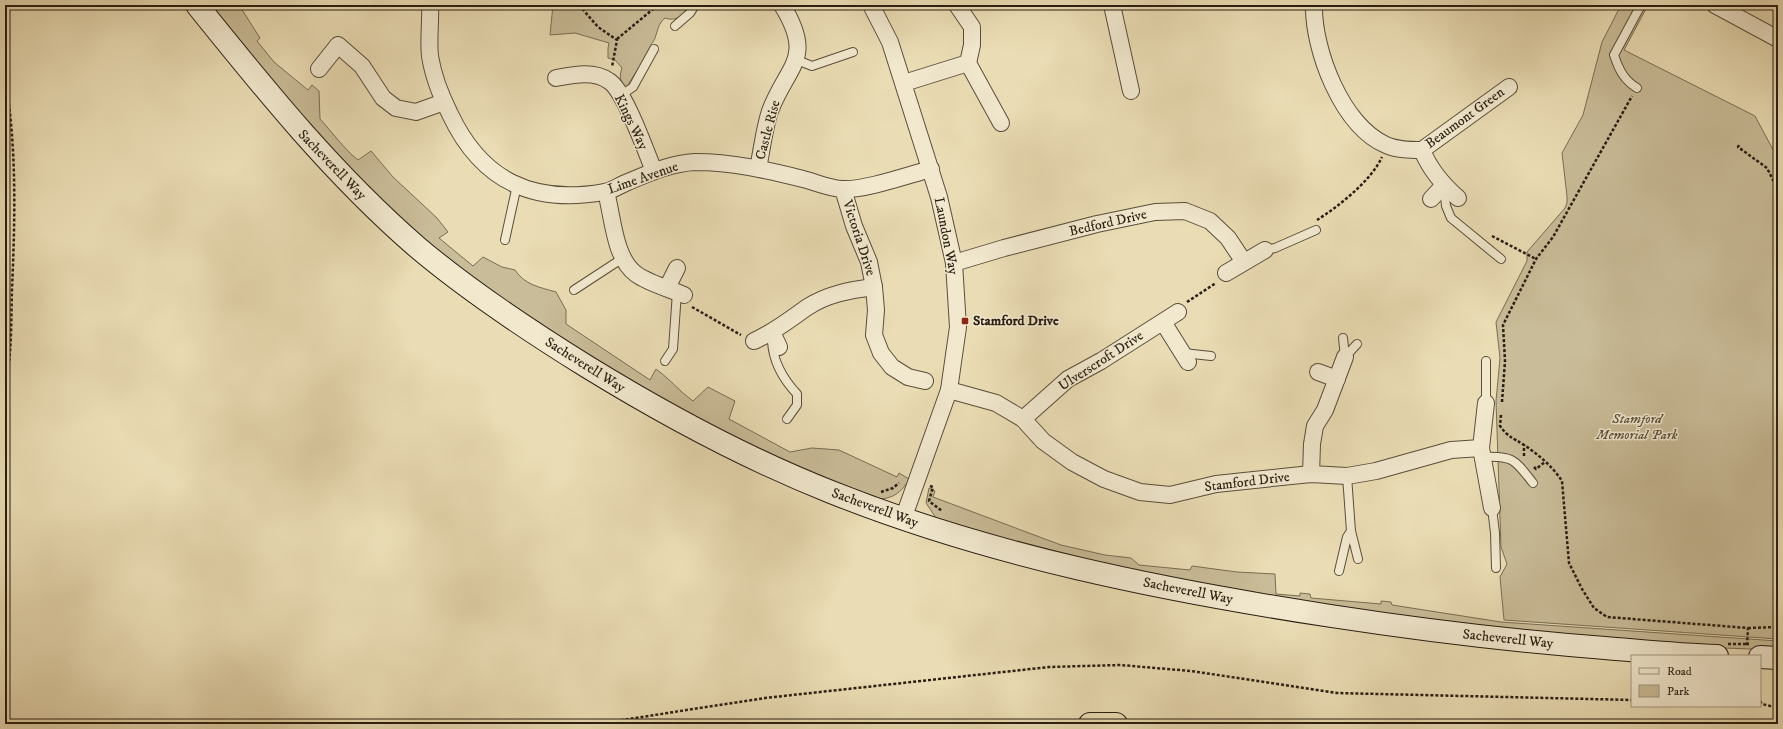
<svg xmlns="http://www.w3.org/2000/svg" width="1783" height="729" font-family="'IM FELL DW Pica',serif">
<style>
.green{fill:#c9bc98;stroke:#796d54}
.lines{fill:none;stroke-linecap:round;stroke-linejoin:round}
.lane-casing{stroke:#594e3a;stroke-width:10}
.street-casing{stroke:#594e3a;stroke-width:18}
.secondary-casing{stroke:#291e11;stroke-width:24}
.highway-casing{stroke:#291e11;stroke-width:24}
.path{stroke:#291e11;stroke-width:2.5;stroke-dasharray:3 2;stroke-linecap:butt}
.lane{stroke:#f1e8ce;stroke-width:8}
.street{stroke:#f1e8ce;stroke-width:16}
.secondary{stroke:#f1e8ce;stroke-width:22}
.highway{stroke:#eadcb4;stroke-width:22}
.poi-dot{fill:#8f2418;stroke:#f1e8ce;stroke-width:1.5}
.labels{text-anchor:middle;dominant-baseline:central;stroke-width:3;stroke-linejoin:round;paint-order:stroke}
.street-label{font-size:14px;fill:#291e11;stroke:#f1e8ce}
.poi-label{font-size:14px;font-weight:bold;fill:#291e11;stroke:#f1e8ce;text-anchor:start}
.park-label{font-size:14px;font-style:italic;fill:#594d3a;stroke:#f1e8ce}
</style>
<rect width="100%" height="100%" fill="#eadcb4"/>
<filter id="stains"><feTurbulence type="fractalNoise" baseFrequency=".005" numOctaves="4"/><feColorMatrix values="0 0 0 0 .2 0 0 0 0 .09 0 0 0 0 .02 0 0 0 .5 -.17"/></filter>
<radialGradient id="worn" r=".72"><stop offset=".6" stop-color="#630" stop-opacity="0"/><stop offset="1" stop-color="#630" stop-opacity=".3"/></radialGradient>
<g class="green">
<path d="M207 5H239L260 38 257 41 274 62 308 90 312 85 319 91 320 119C333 133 343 148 358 160L371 151 393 177 437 218 448 232 439 238 473 266 483 257 502 267 515 270C525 285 539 287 556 292L566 310V324L650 380 656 369C670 379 680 392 693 401L708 387 735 401 729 419 790 452 812 448 839 450 897 477 899 473 909 479C900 496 887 502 868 497L723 434 592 360 452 264 361 184Z"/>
<path d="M553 5H689C685 15 676 22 665 18 658 24 658 30 655 38 653 43 650 44 650 50L626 88C620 82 619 76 622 68L615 60 608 58V48L609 43 575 33 550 35Z"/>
<path d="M1621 5H1648L1624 50 1755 116 1778 159V639L1504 620 1500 577 1507 564 1501 547 1496 401 1500 358 1496 322 1527 261V252L1565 208 1567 203V196L1562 153 1583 115 1602 42Z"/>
<path d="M929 488 935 491 933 497 1061 545 1105 555 1131 558 1139 565 1190 570 1192 566 1237 572 1275 574 1276 594 1300 596V593L1310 594 1311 598 1381 604V601L1391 602 1392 605 1501 622 1778 641V650L1696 647 1597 640 1278 600 1046 553 936 518 926 503Z"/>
</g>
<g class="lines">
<g class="lane-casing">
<g id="lane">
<path d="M675 26 690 13 695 5"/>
<path d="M797 60 812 66 853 52"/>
<path d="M1637 88C1624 80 1619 70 1614 55L1641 5"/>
<path d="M620 96 633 87 654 49"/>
<path d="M1444 186 1446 206 1451 218 1501 259"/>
<path d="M505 240 517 185"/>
<path d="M1265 250 1275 248 1316 230"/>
<path d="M574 290 623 258"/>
<path d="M1343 338 1345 357 1357 344"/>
<path d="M772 341C773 362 783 379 797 394V405L787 419"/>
<path d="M1183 353 1211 356"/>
<path d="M665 361 673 349 677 292"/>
<path d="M1486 361V403"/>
<path d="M1482 457C1513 455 1515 460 1533 483"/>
<path d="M1347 476 1351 531"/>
<path d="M1492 508 1495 533 1496 568"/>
<path d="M1339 571 1347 537 1351 531 1358 559"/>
</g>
</g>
<g class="street-casing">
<g id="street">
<path d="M430 5C431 22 428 40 430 56 433 76 441 96 450 114 481 180 532 205 604 192 612 191 620 185 628 182 649 173 672 163 695 162 732 162 767 170 803 179 815 182 830 189 843 189 866 190 908 175 931 169"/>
<path d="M871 5 890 42 939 197 954 263 958 327 949 390 903 519"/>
<path d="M1112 5 1131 91"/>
<path d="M1314 5C1313 50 1342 126 1386 145 1397 150 1410 150 1422 150L1509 87"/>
<path d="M1715 5 1778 39"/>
<path d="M968 63 1001 123"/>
<path d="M319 69 338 45 362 66 383 98 396 108 416 112 444 102"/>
<path d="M556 78C572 75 594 70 609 81 625 91 646 152 654 171"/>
<path d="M904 83 968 63 972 45V27L957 5"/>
<path d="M1422 150C1430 170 1442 184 1458 198"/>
<path d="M758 168C762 150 764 129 770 111 788 64 815 59 782 5"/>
<path d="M843 189 854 226 869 262 874 287 876 310 874 335 881 353 892 367 908 377 925 381"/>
<path d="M606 192C613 217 614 258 636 274 648 283 670 289 684 295"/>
<path d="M1431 199 1444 185"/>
<path d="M954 263 1004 248 1097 224 1155 212 1185 211 1210 221 1228 238 1244 262"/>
<path d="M1226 273 1265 250"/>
<path d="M667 288 677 268"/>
<path d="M1163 322 1188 362"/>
<path d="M772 332 779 347"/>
<path d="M754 341C774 332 789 320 806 308 827 294 850 290 874 287"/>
<path d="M1318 372 1337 379"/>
<path d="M949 390 996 403 1023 419 1043 441 1072 462 1104 479 1140 492 1170 495 1216 484 1311 474 1347 476 1376 471 1451 450 1481 448"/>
<path d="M1486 403 1481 448 1492 508"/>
<path d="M1023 419 1068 379 1101 361 1178 312"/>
<path d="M1311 474 1312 444 1315 426 1325 410 1345 357"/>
</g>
</g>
<g class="secondary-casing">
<g id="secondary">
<path d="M197 5C266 91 334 175 417 247 469 291 528 330 586 366 664 414 745 458 831 492 991 556 1162 590 1331 616 1422 630 1513 641 1605 648 1642 651 1680 655 1717 656"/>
<path d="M1760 657 1778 658"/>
</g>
</g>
<g class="highway-casing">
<path id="highway" d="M1090 724H1116"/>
</g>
<g class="path">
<path d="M579 5 598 27 617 40 612 67"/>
<path d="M617 39 658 5"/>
<path d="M5 79C17 145 15 222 12 289 11 322 12 356 5 389"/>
<path d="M1739 145 1738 147 1767 168 1778 190"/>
<path d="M1317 220C1339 206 1371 181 1382 157"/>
<path d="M1492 236 1536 259"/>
<path d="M1187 302 1216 283"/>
<path d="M692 307 741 335"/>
<path d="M1502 402 1505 361 1503 325 1536 259 1553 237 1632 96"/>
<path d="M1501 415 1500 426C1509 438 1512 437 1524 445 1538 454 1553 467 1562 481L1569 563 1582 589 1594 608 1607 617 1748 628 1747 646"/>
<path d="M1524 456V445"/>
<path d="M1534 467 1536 469 1545 462"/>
<path d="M930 486 933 487 929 501 942 511"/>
<path d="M881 492 893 488 899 483"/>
<path d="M1748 628 1778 627"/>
<path d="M1728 644H1749"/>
<path d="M1760 701 1762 704 1778 708"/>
<path d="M596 724 765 698 1049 667 1120 665 1191 671 1337 693 1632 700"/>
</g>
<use href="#lane" class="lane"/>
<use href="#street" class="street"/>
<use href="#secondary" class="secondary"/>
<use href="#highway" class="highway"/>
</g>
<rect class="poi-dot" x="961" y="317" width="8" height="8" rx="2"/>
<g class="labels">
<g class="street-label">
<text transform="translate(1465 118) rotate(-36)">Beaumont Green</text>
<text transform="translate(631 122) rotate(64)">Kings Way</text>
<text transform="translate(768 130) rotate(-75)">Castle Rise</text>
<text transform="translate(332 165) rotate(46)">Sacheverell Way</text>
<text transform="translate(643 178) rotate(-19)">Lime Avenue</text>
<text transform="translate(1108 223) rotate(-13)">Bedford Drive</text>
<text transform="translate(946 236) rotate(79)">Laundon Way</text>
<text transform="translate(859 238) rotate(72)">Victoria Drive</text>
<text transform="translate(1101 361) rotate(-33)">Ulverscroft Drive</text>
<text transform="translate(585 365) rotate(32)">Sacheverell Way</text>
<text transform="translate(1247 482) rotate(-7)">Stamford Drive</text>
<text transform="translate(875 508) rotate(20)">Sacheverell Way</text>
<text transform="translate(1188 591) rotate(11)">Sacheverell Way</text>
<text transform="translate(1508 639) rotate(6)">Sacheverell Way</text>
</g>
<g class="poi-label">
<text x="973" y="321">Stamford Drive</text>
</g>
<g class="park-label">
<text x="1637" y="419">Stamford<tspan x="1637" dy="16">Memorial Park</tspan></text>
</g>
</g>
<rect width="1783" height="729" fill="none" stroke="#eadcb4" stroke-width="20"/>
<rect x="6" y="6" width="1771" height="717" fill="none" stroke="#291e11" stroke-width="2"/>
<rect x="10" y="10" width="1763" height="709" fill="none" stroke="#291e11"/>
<rect x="1631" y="655" width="130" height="52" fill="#f1e8ce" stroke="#a19782"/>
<rect x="1639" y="668" width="20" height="6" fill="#f1e8ce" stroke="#a19782"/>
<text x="1667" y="675" font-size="12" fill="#291e11">Road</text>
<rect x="1639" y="685" width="20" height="12" fill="#c9bc98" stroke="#a19782"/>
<text x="1667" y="695" font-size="12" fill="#291e11">Park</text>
<rect width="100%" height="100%" filter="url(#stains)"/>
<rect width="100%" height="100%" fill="url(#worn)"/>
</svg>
